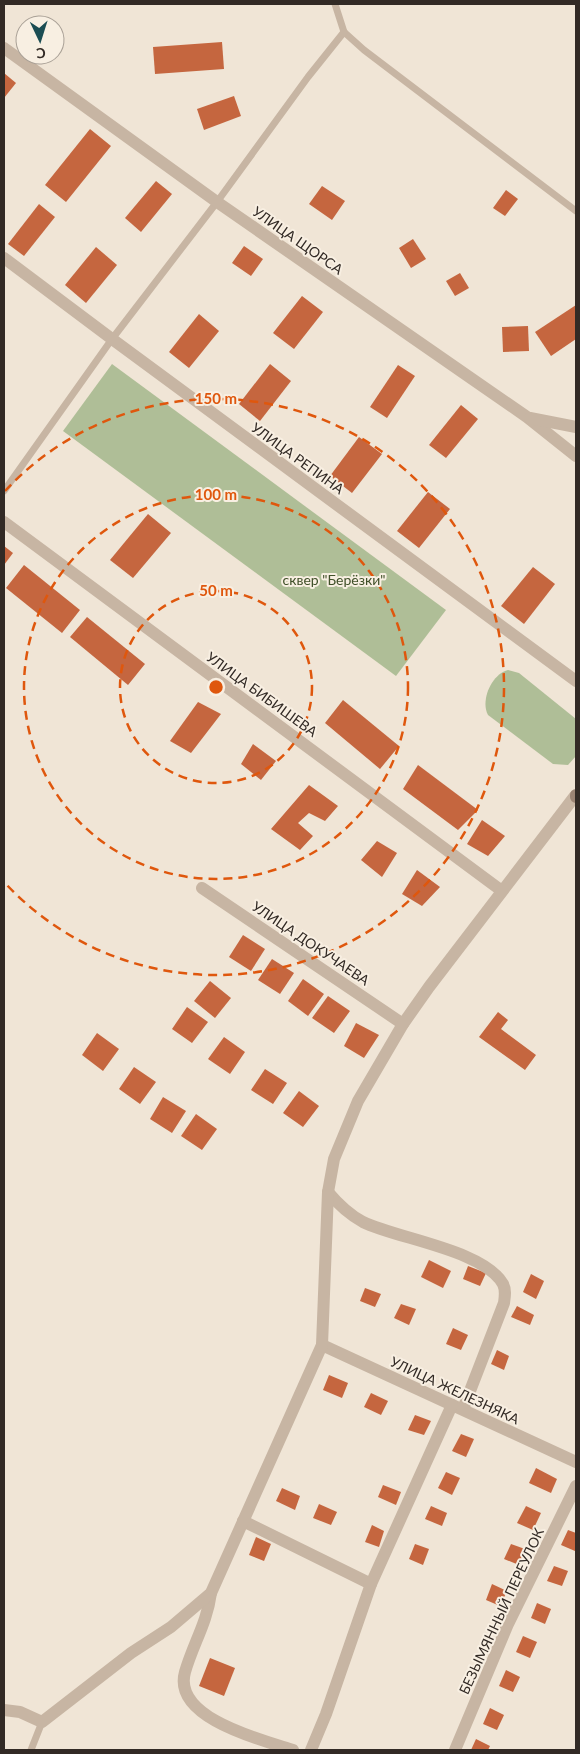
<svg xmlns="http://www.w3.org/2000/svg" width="580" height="1754" font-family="Lato,sans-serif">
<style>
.green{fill:#afbe97}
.building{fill:#c5663f}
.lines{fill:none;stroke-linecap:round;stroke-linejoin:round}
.lane{stroke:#c7b5a3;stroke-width:7}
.street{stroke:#c7b5a3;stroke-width:12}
.secondary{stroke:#9b8474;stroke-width:12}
.ring{fill:none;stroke:#df570d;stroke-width:2.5;stroke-dasharray:9 6}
.labels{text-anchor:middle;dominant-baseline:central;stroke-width:4;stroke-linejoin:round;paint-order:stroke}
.street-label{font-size:14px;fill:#322a25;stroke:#f8efe2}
.park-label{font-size:14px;fill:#405029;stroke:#f8efe2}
.centre{fill:#df570d;stroke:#f8efe2;stroke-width:2.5}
.ring-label{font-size:15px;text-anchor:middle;font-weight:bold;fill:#df570d;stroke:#f8efe2;stroke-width:4;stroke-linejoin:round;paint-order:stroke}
</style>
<rect width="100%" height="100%" fill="#f0e5d6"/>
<g class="green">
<path d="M112 364 446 610 396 676 63 431Z"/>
<path d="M508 670 519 673 576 719V756L568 765 553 764 488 715C480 700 492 674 508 670Z"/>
</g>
<g class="building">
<path d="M222 42 224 69 155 74 153 47Z"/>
<path d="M4 73 16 83 4 98Z"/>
<path d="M234 96 241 116 204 130 197 109Z"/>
<path d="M90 129 111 146 66 202 45 185Z"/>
<path d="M156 181 172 194 141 232 125 218Z"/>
<path d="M322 186 345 201 332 220 309 204Z"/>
<path d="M506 190 518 199 505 216 493 208Z"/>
<path d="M39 204 55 217 24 256 8 244Z"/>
<path d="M413 239 426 259 411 268 399 248Z"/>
<path d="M244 246 263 259 251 276 232 263Z"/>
<path d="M96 247 117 265 86 303 65 285Z"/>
<path d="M460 273 469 288 455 296 446 281Z"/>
<path d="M302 296 323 312 294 349 273 333Z"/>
<path d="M576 305V339L551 356 535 332Z"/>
<path d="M199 314 219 331 189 368 169 352Z"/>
<path d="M528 326 529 351 503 352 502 327Z"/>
<path d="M270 364 291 381 260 421 239 404Z"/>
<path d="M398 365 415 376 387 418 370 407Z"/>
<path d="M461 405 478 419 446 458 429 445Z"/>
<path d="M359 437 382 454 352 493 330 476Z"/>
<path d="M428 492 450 509 419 548 397 531Z"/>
<path d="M148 514 171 533 133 578 110 560Z"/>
<path d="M4 546 13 553 4 565Z"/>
<path d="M24 565 80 610 62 633 6 588Z"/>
<path d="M533 567 555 584 524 624 501 606Z"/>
<path d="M87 617 145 664 128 685 70 637Z"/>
<path d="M343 700 399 746 380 769 325 723Z"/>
<path d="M198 702 221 714 191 753 170 741Z"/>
<path d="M253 744 276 761 261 780 241 764Z"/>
<path d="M418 765 478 810 458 830 403 789Z"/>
<path d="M309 785 338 806 325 821 309 813 298 823 313 836 300 850 271 829Z"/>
<path d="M482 820 505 836 488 856 467 844Z"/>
<path d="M377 841 397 853 382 877 361 860Z"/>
<path d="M417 870 440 887 422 906 402 894Z"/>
<path d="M243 935 265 949 251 971 229 957Z"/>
<path d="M272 959 294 973 280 994 258 980Z"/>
<path d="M303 979 324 994 308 1016 288 1001Z"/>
<path d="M210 981 231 998 215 1018 194 1001Z"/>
<path d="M328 996 350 1011 334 1033 312 1018Z"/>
<path d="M187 1007 208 1022 192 1043 172 1029Z"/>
<path d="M498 1012 508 1020 501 1029 536 1055 525 1070 479 1037Z"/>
<path d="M356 1023 379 1035 364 1058 344 1046Z"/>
<path d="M97 1033 119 1049 103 1071 82 1055Z"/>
<path d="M224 1037 245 1052 230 1074 208 1059Z"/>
<path d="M134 1067 156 1082 140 1104 119 1089Z"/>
<path d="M265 1069 287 1083 273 1104 251 1090Z"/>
<path d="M299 1091 319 1106 303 1127 283 1113Z"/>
<path d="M163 1097 186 1111 172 1133 150 1119Z"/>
<path d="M196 1114 217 1129 202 1150 181 1136Z"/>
<path d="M429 1260 451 1271 443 1288 421 1277Z"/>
<path d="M468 1266 486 1273 480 1286 463 1279Z"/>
<path d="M531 1274 544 1281 536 1299 523 1292Z"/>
<path d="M365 1288 381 1294 375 1307 360 1301Z"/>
<path d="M401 1304 416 1309 409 1325 394 1318Z"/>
<path d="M517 1306 534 1315 530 1325 511 1317Z"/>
<path d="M453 1328 468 1335 461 1350 446 1344Z"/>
<path d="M497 1350 509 1356 504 1370 491 1364Z"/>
<path d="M329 1375 348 1383 342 1398 323 1390Z"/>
<path d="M371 1393 388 1401 381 1415 364 1407Z"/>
<path d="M415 1415 431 1421 424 1435 408 1430Z"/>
<path d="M461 1434 474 1439 466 1457 452 1451Z"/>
<path d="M536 1468 557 1479 551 1493 529 1483Z"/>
<path d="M446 1472 460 1478 452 1495 438 1488Z"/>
<path d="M383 1485 401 1492 396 1505 378 1497Z"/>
<path d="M282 1488 300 1496 295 1510 276 1501Z"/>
<path d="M319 1504 337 1512 331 1525 313 1518Z"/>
<path d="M431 1506 447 1513 442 1526 425 1519Z"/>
<path d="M526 1506 541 1513 533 1530 517 1523Z"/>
<path d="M372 1525 384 1531 379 1547 365 1542Z"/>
<path d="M568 1530 576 1533 575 1551 561 1545Z"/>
<path d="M256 1537 271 1544 264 1561 249 1555Z"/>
<path d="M415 1544 429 1549 423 1565 409 1559Z"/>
<path d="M511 1544 525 1549 519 1565 504 1559Z"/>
<path d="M554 1566 568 1571 562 1586 547 1581Z"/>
<path d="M492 1584 507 1591 500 1606 486 1600Z"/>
<path d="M537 1603 551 1609 545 1624 531 1618Z"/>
<path d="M523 1636 537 1642 530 1658 516 1652Z"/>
<path d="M210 1658 235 1668 224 1696 199 1686Z"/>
<path d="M506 1670 520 1677 513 1692 499 1686Z"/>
<path d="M490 1708 504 1715 497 1730 483 1724Z"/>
<path d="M476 1739 490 1746 488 1750H471Z"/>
</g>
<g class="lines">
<g class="lane">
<path d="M335 4 344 32 364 50 576 211"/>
<path d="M4 491 112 339 217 202 308 77 344 32"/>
<path d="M31 1750 42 1722"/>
</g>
<g class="street">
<path d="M4 48 217 202 527 417 576 456"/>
<path d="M4 258 112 339 576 681"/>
<path d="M530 418 576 427"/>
<path d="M4 522 502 891"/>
<path d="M202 888 403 1024"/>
<path d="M328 1192C338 1204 350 1215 363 1222 398 1239 484 1250 503 1284 506 1290 505 1296 504 1303L463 1409"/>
<path d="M322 1345 576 1462"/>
<path d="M243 1521 371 1584"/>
<path d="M211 1593C207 1623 193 1644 185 1672 172 1718 262 1740 293 1750"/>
<path d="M4 1710 20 1712 42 1722 131 1653 171 1627 211 1593 322 1345 328 1192 334 1159 358 1101 403 1024 429 987 575 796"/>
<path d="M311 1750 326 1714 371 1584 452 1405"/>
<path d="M455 1750 508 1624 576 1486"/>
</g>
<path class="secondary" d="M576 795V797"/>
</g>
<g class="ring">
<circle cx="216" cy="687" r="96"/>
<circle cx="216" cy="687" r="192"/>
<path d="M5 491A288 288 0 1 1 5 883"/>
</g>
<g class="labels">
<g class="street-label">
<text transform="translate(298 240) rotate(35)">УЛИЦА ЩОРСА</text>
<text transform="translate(298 458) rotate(36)">УЛИЦА РЕПИНА</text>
<text transform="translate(262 694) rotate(36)">УЛИЦА БИБИШЕВА</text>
<text transform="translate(311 943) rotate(34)">УЛИЦА ДОКУЧАЕВА</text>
<text transform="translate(455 1390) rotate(25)">УЛИЦА ЖЕЛЕЗНЯКА</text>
<text transform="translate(501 1611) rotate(-65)">БЕЗЫМЯННЫЙ ПЕРЕУЛОК</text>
</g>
<g class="park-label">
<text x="334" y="579">сквер "Берёзки"</text>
</g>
</g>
<circle cx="216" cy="687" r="8" class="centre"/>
<g class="ring-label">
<text x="216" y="404">150 m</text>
<text x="216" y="500">100 m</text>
<text x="216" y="596">50 m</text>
</g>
<rect width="580" height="1754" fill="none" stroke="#322a25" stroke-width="10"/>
<g transform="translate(40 40) rotate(176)"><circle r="24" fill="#f8efe2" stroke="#a9a096"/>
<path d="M0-4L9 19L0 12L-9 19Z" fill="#1b4d53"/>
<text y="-8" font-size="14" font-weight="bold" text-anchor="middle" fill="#322a25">С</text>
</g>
</svg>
